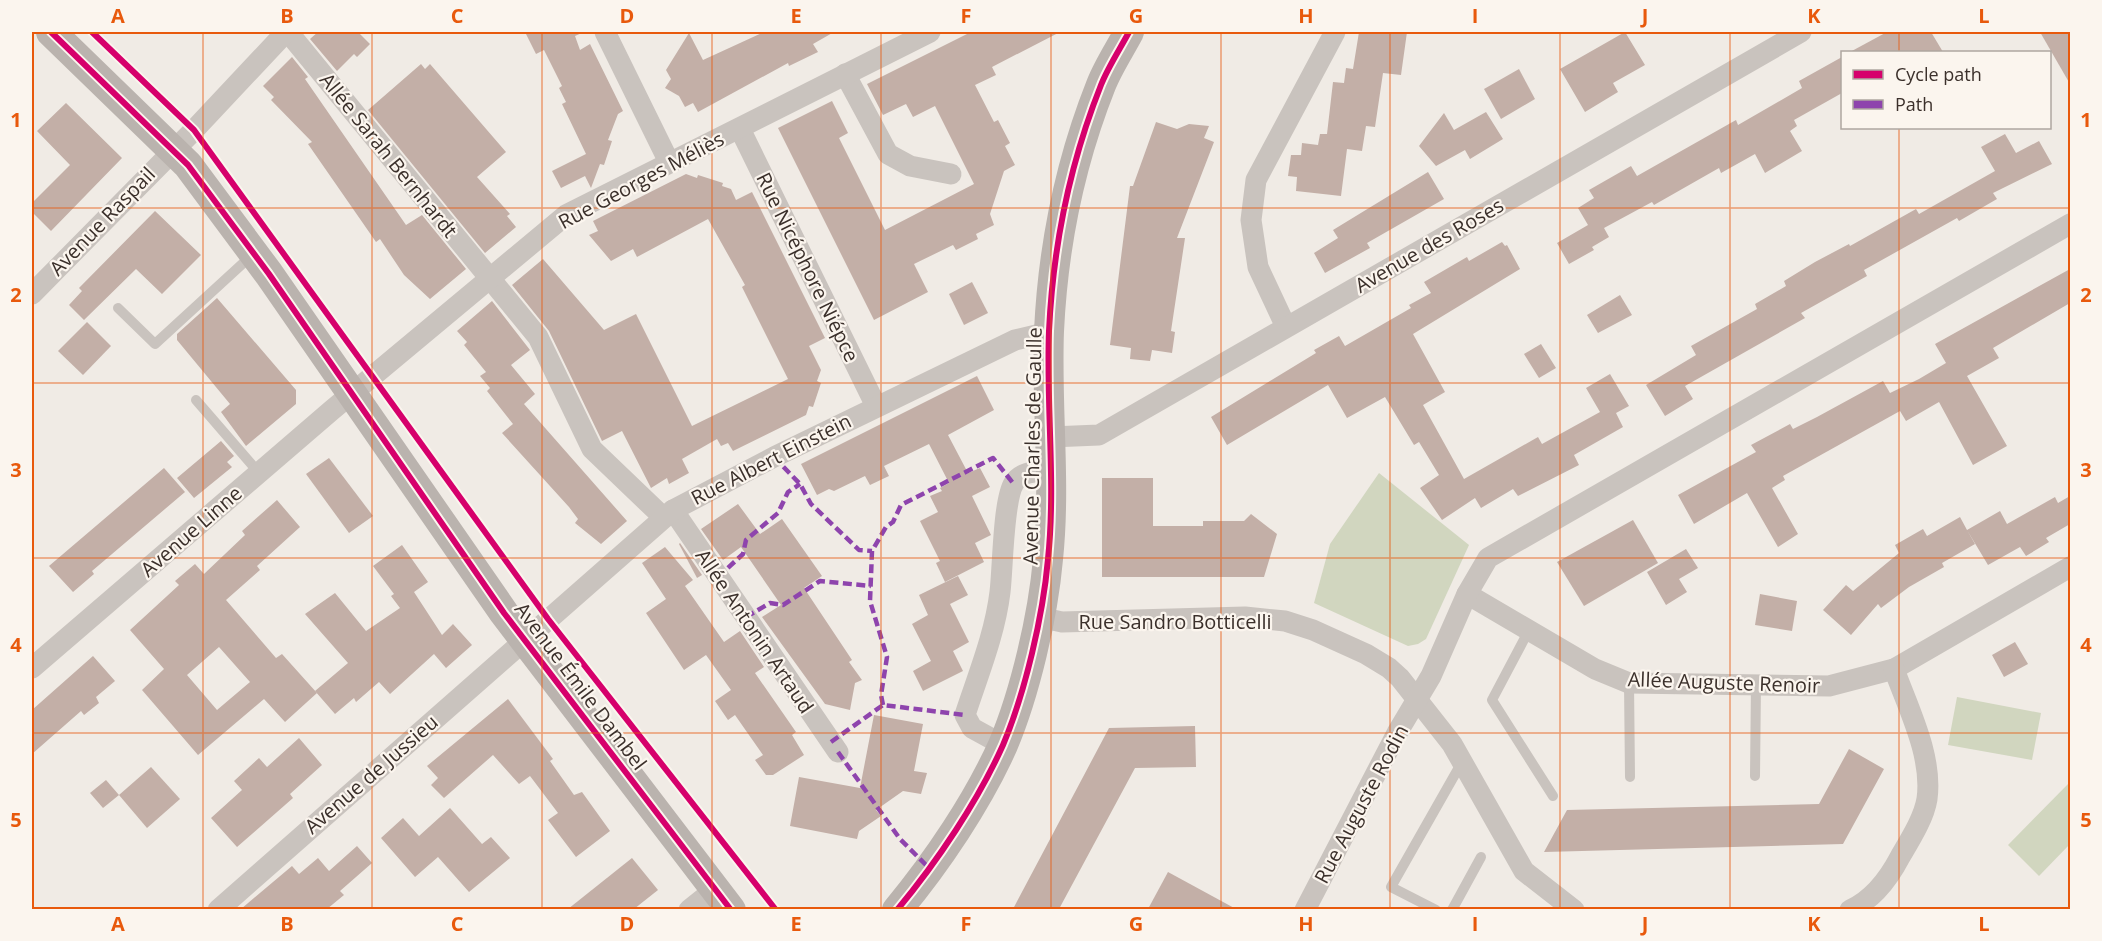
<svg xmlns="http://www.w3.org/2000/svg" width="2102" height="941" font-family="'Open Sans',sans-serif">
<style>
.green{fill:#d1d6bf}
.building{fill:#c3afa7;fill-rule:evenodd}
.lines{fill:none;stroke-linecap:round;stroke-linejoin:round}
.lane{stroke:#c9c3be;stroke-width:10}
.street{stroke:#c9c3be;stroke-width:21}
.secondary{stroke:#bab3ae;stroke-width:30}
.quiet{stroke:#8e44ad;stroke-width:4.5;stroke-dasharray:9 4.5;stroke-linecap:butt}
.cycleway-casing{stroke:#fbf5ee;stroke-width:10}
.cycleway{stroke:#d6006c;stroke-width:6}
.grid{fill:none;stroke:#e8590c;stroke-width:1.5;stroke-opacity:0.55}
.labels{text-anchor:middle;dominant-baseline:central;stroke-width:4.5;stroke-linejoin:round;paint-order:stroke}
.street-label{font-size:20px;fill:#3b302b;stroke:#fbf5ee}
.neatline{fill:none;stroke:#e8590c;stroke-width:2}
.grid-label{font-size:20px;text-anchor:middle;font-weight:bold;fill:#e8590c}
</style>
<rect width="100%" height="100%" fill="#f0ebe5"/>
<g class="green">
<path d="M1379 473 1469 545 1426 639 1418 644 1408 646 1314 603 1330 544Z"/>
<path d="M1957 697 2041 713 2032 760 1948 745Z"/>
<path d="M2070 782V844L2039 876 2008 845Z"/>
</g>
<g class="building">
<path d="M318 32H358L370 44 357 57 354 54 337 71 310 39Z"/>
<path d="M525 32H584L575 36 580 50 590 44 623 111 618 114 608 140 612 141 604 165 600 164 591 188 585 176 561 188 552 171 586 154 562 104 566 102 559 88 562 86 544 50 536 54Z"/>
<path d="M764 32H834L813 44 818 52 789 66 788 63 698 112 693 103 685 107 679 96 665 88 671 79 666 70 689 33 703 60Z"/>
<path d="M971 32H1060L992 67 996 75 975 85 994 122 998 120 1010 143 1005 146 1015 165 1004 171 990 214 994 225 976 234 978 239 956 250 953 245 914 264 928 292 874 320 778 128 832 101 848 133 839 138 885 230 974 184 935 106 913 117 906 104 883 115 867 84Z"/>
<path d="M1359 32H1407L1401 75 1383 73 1375 127 1366 126 1362 151 1347 149 1341 196 1296 191 1297 177 1288 176 1291 155H1301L1302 143 1318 145 1320 134H1327L1333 82 1344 83 1346 68 1353 69Z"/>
<path d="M1625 32 1645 65 1613 83 1618 92 1585 112 1560 69Z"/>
<path d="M1887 32H1931L1943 52H1850Z"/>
<path d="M2040 32H2070V84Z"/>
<path d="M292 57 308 77 305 79 406 225 422 215 466 269 430 299 404 275 380 239 376 242 308 144 312 142 271 100 274 97 263 86Z"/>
<path d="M1842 57V93L1794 120 1797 126 1790 131 1802 151 1765 173 1755 154 1721 173 1719 168 1654 205 1652 202 1604 228 1609 237 1592 247 1594 250 1569 264 1557 243 1588 225 1578 208 1594 198 1589 190 1631 166 1637 176 1736 120 1738 125 1802 88 1799 81Z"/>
<path d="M421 64 425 69 430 64 506 152 477 177 510 214 507 216 516 227 485 253 368 110Z"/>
<path d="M1519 69 1535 99 1501 119 1484 89Z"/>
<path d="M66 103 122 158 51 231 32 212V203L70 165 37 131Z"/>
<path d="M1486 112 1503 139 1470 159 1465 150 1436 166 1419 146 1444 113 1454 130Z"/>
<path d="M1156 122 1177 129 1189 124 1209 126 1204 138 1214 142 1177 238H1185L1171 331 1175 332 1172 353 1152 350 1150 361 1130 359 1131 348 1110 345 1130 186H1133Z"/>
<path d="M2005 134 2016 153 2039 141 2052 164 1993 193 1997 199 1959 221 1957 218 1864 270 1867 276 1801 313 1805 318 1685 386 1693 399 1665 416 1646 385 1696 355 1691 346 1757 309 1755 304 1786 286 1784 281 1815 262 1849 244 1850 246 1916 209 1919 214 1995 171 1981 147Z"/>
<path d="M1428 172 1444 199 1367 243 1370 248 1325 273 1314 253 1338 238 1333 230Z"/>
<path d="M686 174 697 178 698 175 723 183 722 186 731 189 736 200 752 192 825 338 809 346 821 370 817 381 821 383 813 407 809 406 806 415 733 451 728 443 721 446 717 439 682 459 689 473 669 484 667 478 651 488 622 431 602 441 549 331 512 285 543 259 604 330 636 314 692 426 788 379 742 287 745 285 708 219 637 257 633 249 611 261 589 235 598 231 593 221Z"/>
<path d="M155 211 201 255 162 294 136 269 84 320 69 305 82 291 79 288Z"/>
<path d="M1502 242 1505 246 1507 245 1520 269 1413 334 1445 392 1423 405 1464 479 1538 437 1542 444 1600 412 1586 388 1610 374 1629 406 1616 413 1623 427 1574 455 1579 465 1518 496 1513 489 1481 508 1475 498 1442 520 1420 488 1439 475 1419 442 1414 445 1385 397 1347 418 1328 385 1227 445 1211 417 1316 353 1314 350 1339 336 1345 346 1411 308 1409 305 1431 293 1424 282 1467 257 1469 261Z"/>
<path d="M2070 269V303L1993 348 1999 358 1967 376 2007 446 1973 465 1939 402 1906 421 1900 411 1783 476 1785 480 1772 488 1798 534 1778 547 1747 493 1694 524 1678 495 1756 452 1751 445 1790 424 1793 429 1817 417 1883 381 1890 393 1919 379 1946 363 1935 344Z"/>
<path d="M972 282 988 313 964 325 949 294Z"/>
<path d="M1620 295 1632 315 1598 333 1587 315Z"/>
<path d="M217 298 296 390V404L246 446 221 412 230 404 177 340V334Z"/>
<path d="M492 301 530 350 511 365 535 394 524 404 627 521 601 544 575 523 578 519 569 507 502 433 513 424 487 391 490 388 480 376 486 372 464 345 467 342 457 331Z"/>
<path d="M87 322 111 346 83 375 58 351Z"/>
<path d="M1541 344 1556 368 1539 378 1524 354Z"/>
<path d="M977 376 994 410 948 435 968 473 980 468 990 487 972 496 991 535 975 543 984 562 945 582 936 563 940 561 920 521 938 512 930 496 942 491 940 488 949 483 929 444 884 466 889 476 870 485 865 476 834 491 829 489 817 495 801 464Z"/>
<path d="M221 441 234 456 227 462 232 467 194 498 177 478Z"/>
<path d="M329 458 373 516 349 533 306 474Z"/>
<path d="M164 468 185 492 92 571 94 574 73 592 49 566Z"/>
<path d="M1102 478H1153V526H1203V521H1244L1251 514 1277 534 1264 577H1102Z"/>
<path d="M2070 496V524L2046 538 2049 542 2026 556 2020 547 1988 565 1967 530 1975 544 1942 563 1944 567 1909 587 1881 608 1878 604 1851 635 1823 610 1846 585 1853 591 1899 553 1895 545 1923 529 1927 536 1960 517 1967 530 2000 511 2007 524 2055 497 2058 503Z"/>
<path d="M277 500 300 527 257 566 260 570 226 600 276 658 282 654 317 693 285 722 264 699 198 755 142 690 164 669 130 630 179 585 175 581 195 564 204 574 245 535 242 531ZM219 647 250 682 217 710 187 675Z"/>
<path d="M738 504 760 534 782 519 822 576 804 588 852 660 849 662 862 680 855 683 850 710 825 704 762 617 781 605 741 547 723 560 701 529Z"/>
<path d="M1633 520 1658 563 1584 606 1557 562Z"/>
<path d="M680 543 702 575 697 578 679 544Z"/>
<path d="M402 545 428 582 414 592 442 635 453 624 472 645 446 668 434 654 390 694 379 682 356 702 354 698 335 714 315 691 348 663 305 614 335 593 366 631 400 608 391 596 394 594 373 566Z"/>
<path d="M665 547 693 580 685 586 724 642 740 631 764 667 755 673 796 732 792 735 804 755 773 775H766L755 760 763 755 735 715 728 720 715 701 731 690 706 655 684 670 646 613 666 599 642 563Z"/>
<path d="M1686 549 1698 568 1679 579 1687 592 1666 605 1647 572Z"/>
<path d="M958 576 968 595 950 604 969 642 953 651 963 671 923 691 913 671 931 661 912 624 928 615 919 595Z"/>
<path d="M1760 594 1797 601 1792 631 1755 625Z"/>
<path d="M2015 642 2028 664 2004 677 1992 655Z"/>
<path d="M93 656 115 681 96 697 99 703 84 715 81 711 32 754V710Z"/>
<path d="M508 699 553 759 550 761 574 795 582 792 610 831 576 857 548 820 558 813 530 776 519 784 493 755 444 798 431 785 438 778 427 766Z"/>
<path d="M874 715 923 724 914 771 927 773 921 794 903 791 876 810 881 816 859 831 857 839 790 826 799 777 860 788Z"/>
<path d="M1195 726 1196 767 1135 768 1059 909H1013L1109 728Z"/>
<path d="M299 738 322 765 290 794 293 798 237 847 211 818 242 790 234 781 259 758 267 767Z"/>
<path d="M1849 749 1884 769 1843 844 1544 852 1567 810 1819 804Z"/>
<path d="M151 767 180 799 147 828 119 795Z"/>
<path d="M106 780 119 795 103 808 90 793Z"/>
<path d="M450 808 482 844 491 837 510 858 469 892 438 857 415 877 381 838 403 818 419 836Z"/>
<path d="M357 846 372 863 340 891 344 895 327 909H241L292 866 299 874 318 858 329 871Z"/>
<path d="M632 858 658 890 634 909H568Z"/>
<path d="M1168 872 1236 909H1148Z"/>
</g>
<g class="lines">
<g class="lane">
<path d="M118 308 155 344 252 255"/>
<path d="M196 400 259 473"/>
<path d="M1529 630 1492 700 1553 796"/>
<path d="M1629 683 1630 777"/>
<path d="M1755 776 1756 684"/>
<path d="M1436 910 1391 887 1462 762"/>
<path d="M1452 910 1481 857"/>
</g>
<g class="street">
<path d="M288 32 538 337 592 449 663 517"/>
<path d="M605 32 669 162"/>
<path d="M845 74 888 154 910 166 951 174"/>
<path d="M740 129 876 406"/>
<path d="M32 294 194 130 286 32"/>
<path d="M1286 327 1258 267 1251 220 1256 180 1335 32"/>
<path d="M1051 437 1099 435 1801 32"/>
<path d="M673 510 838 752"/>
<path d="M1467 594 1595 669 1629 683 1829 686 1894 669 2070 567"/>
<path d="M1039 617 1062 622 1245 617 1285 621 1313 630 1366 654 1389 668 1400 678 1452 744 1524 871 1574 910"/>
<path d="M32 668 332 410 566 215 930 32"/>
<path d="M1003 745 972 728 965 715C978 675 995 634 1000 592 1003 568 1003 500 1014 483 1022 470 1039 472 1051 470"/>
<path d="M218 910 673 510 774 457 1015 340 1049 332"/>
<path d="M689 910 714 890"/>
<path d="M1305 910 1397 733 1431 676 1467 594 1488 558 2070 224"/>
<path d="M1850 910C1872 900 1889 878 1900 857 1910 840 1924 818 1927 799 1933 756 1908 708 1894 669"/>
</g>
<g class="secondary">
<path d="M51 32 188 165 269 274 504 613 731 910"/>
<path d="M897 910C937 862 978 801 1003 745 1025 693 1043 616 1048 559 1056 483 1046 407 1049 331 1053 247 1070 163 1101 85 1108 67 1120 49 1129 32"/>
</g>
<g class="quiet">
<path d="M774 457 800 484 811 504 859 550 872 551"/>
<path d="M718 577 743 554 746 540 778 513 788 492 800 484"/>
<path d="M746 617 770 603 783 605 820 581 871 586"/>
<path d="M883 705 881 695 887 657 870 601 872 551 886 527 893 522 901 505 993 458 1013 483"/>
<path d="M831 742 883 705 965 715"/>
<path d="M838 752 900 839 928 867"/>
</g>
<g class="cycleway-casing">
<g id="cycleway">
<path d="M51 32 188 165 269 274 504 613 731 910"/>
<path d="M92 32 194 130 548 619 776 910"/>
<path d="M897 910C937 862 978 801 1003 745 1025 693 1043 616 1048 559 1056 483 1046 407 1049 331 1053 247 1070 163 1101 85 1108 67 1120 49 1129 32"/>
</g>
</g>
<use href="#cycleway" class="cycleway"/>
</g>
<path class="grid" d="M203 32V910M372 32V910M542 32V910M712 32V910M881 32V910M1051 32V910M1221 32V910M1390 32V910M1560 32V910M1730 32V910M1899 32V52M1899 128V910M32 208H2070M32 383H2070M32 558H2070M32 733H2070"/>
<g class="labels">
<g class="street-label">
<text transform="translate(389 155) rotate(51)">Allée Sarah Bernhardt</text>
<text transform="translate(641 180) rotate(-28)">Rue Georges Méliès</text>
<text transform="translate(102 221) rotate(-46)">Avenue Raspail</text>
<text transform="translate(1429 245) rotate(-30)">Avenue des Roses</text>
<text transform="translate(808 267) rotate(64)">Rue Nicéphore Niépce</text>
<text transform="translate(1032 446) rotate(-89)">Avenue Charles de Gaulle</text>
<text transform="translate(771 459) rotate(-27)">Rue Albert Einstein</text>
<text transform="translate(191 531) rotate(-41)">Avenue Linne</text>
<text x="1175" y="621">Rue Sandro Botticelli</text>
<text transform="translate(755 631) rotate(56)">Allée Antonin Artaud</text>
<text transform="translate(1724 682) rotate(2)">Allée Auguste Renoir</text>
<text transform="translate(581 686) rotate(53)">Avenue Émile Dambel</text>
<text transform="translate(371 774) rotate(-41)">Avenue de Jussieu</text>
<text transform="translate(1361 804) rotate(-62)">Rue Auguste Rodin</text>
</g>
</g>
<rect width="2102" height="941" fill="none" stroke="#fbf5ee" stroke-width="66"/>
<rect x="1841" y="51" width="210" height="78" fill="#fbf5ee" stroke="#aea6a0" stroke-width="1.5"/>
<rect x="1853" y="70" width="30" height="9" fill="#d6006c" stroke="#aea6a0" stroke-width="1.5"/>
<text x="1895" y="81" font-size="18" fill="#3b302b">Cycle path</text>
<rect x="1853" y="100" width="30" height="9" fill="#8e44ad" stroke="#aea6a0" stroke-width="1.5"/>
<text x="1895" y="111" font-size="18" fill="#3b302b">Path</text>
<rect x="33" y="33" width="2036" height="875" class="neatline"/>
<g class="grid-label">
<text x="118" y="23">A</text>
<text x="287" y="23">B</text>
<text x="457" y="23">C</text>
<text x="627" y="23">D</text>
<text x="796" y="23">E</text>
<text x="966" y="23">F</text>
<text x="1136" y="23">G</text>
<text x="1306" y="23">H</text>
<text x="1475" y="23">I</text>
<text x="1645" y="23">J</text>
<text x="1814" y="23">K</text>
<text x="1984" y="23">L</text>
<text x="16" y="127">1</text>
<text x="2086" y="127">1</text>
<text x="16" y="302">2</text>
<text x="2086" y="302">2</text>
<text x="16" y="477">3</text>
<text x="2086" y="477">3</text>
<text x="16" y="652">4</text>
<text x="2086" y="652">4</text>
<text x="16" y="827">5</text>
<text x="2086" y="827">5</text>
<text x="118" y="931">A</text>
<text x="287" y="931">B</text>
<text x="457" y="931">C</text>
<text x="627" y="931">D</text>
<text x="796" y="931">E</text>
<text x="966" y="931">F</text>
<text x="1136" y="931">G</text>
<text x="1306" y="931">H</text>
<text x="1475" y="931">I</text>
<text x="1645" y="931">J</text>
<text x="1814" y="931">K</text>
<text x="1984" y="931">L</text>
</g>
</svg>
